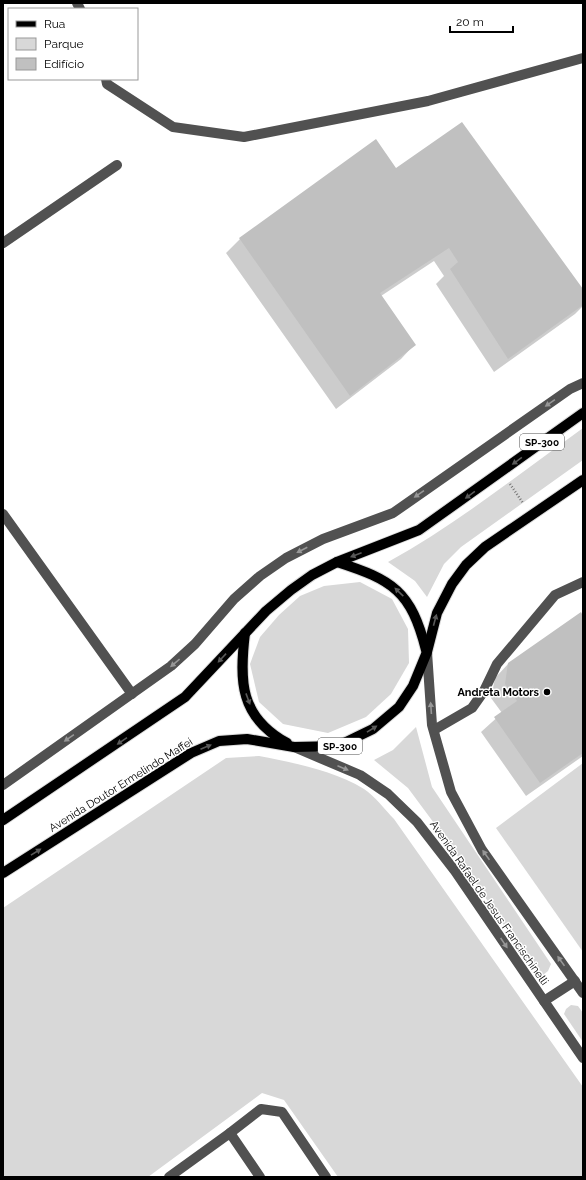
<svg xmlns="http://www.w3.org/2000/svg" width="586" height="1180" font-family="Raleway,sans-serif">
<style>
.green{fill:#d8d8d8}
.shadow{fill:#0003}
.building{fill:#c0c0c0}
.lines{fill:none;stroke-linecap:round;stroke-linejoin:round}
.major-casing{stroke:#dbdbdb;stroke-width:12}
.path{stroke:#737373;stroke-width:2.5;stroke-dasharray:1 2;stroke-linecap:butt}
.minor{stroke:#515151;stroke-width:10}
.major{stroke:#000;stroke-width:10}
.oneway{fill:#979797}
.oneway2{fill:#595959}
.poi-dot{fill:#000;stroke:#fff;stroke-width:1.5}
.labels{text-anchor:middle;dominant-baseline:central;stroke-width:3;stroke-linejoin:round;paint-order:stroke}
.shield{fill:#fff;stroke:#4c4c4c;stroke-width:1}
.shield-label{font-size:10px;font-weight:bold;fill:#000}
.poi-label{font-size:11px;font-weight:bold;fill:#000;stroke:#fff;text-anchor:end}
.street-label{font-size:11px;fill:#000;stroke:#fff}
</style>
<rect width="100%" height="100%" fill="#fff"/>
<g class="green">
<path d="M583 428V460L461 547 444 564 427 597 415 581 388 562C457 524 519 474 583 428Z"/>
<path d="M360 582 392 599 408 629 409 663 391 694 366 717 328 733 283 724 259 702 250 664 260 637 279 615 300 596 324 586Z"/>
<path d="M416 727 432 787 551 964 548 971 543 975 536 973 448 842 408 788 374 760 393 750Z"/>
<path d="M259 756C294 763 333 770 364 789 375 796 385 810 394 819L583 1087V1177H338L284 1100 262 1093 148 1177H3V908L226 758Z"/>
<path d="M583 763V952L496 828Z"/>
<path d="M571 1005 578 1006 583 1013V1042L564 1014 566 1009Z"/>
</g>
<g class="shadow">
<path d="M396 170 583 291V306L575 314 494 372 436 284 444 276 434 261 381 296 414 345 401 359 336 409 226 253 240 239Z"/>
<path d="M583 617V756L526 796 481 732 502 713 491 698 495 678 509 663Z"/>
</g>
<g class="building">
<path d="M462 122 583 289V305L508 359 450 269 458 262 449 248 380 293 416 345 350 396 239 238 376 139 396 168Z"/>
<path d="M581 612 583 616V753L540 783 494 717 517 701 505 684 508 663Z"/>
</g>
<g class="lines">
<g class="major-casing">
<g id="major">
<path d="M337 562C393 580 411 591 426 650"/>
<path d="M245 633C239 682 240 717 287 743"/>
<path d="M3 820 185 697 266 611 291 590 312 575 337 562 419 530 583 413"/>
<path d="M3 873 191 753 219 741 247 739 294 747 338 746 373 729 399 707 413 686 427 652 437 613 452 584 466 565 485 547 583 480"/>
</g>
</g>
<path class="path" d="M510 484 523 503"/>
<g class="minor">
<path d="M77 3 80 9"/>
<path d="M106 79 107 84 173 127 244 137 428 101 583 58"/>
<path d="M3 243 117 165"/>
<path d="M3 514 132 694"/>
<path d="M427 652 432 725 451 792 482 850 583 993"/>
<path d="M434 730 472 708 484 691 497 664 555 595 583 582"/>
<path d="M294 747 360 775 388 794 417 822 455 871 583 1058"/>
<path d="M3 785 171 666 195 644 234 599 260 576 286 558 323 539 393 513 570 389 583 383"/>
<path d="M544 1001 575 981"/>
<path d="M230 1133 261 1109 282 1112 326 1177"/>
<path d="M169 1177 230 1133 260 1177"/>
</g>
<use href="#major" class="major"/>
</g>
<defs><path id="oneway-solid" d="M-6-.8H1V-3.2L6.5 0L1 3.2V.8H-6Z"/></defs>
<g class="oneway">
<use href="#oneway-solid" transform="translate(550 403) rotate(145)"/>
<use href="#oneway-solid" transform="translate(419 494) rotate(146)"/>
<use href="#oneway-solid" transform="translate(302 550) rotate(153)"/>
<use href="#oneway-solid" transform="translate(175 663) rotate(140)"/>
<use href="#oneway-solid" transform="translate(431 708) rotate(-94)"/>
<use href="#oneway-solid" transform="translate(69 738) rotate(145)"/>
<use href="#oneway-solid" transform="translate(343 768) rotate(23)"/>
<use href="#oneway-solid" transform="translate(486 855) rotate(-125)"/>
<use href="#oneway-solid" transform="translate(504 943) rotate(56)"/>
<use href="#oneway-solid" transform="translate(561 961) rotate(-125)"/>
</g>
<g class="oneway2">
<use href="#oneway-solid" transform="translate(517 461) rotate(144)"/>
<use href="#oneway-solid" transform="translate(470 495) rotate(144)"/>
<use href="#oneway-solid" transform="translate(356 555) rotate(159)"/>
<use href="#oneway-solid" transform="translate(399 592) rotate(-136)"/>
<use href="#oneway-solid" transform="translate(435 620) rotate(-75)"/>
<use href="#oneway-solid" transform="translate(222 658) rotate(133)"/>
<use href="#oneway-solid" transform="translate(248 699) rotate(70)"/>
<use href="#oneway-solid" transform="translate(372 729) rotate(-32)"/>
<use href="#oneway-solid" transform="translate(122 741) rotate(146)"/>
<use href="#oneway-solid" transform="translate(206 747) rotate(-23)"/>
<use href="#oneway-solid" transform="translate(36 852) rotate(-32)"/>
</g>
<circle class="poi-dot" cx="547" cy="692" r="4"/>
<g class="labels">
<g class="shield">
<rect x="520" y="434" width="44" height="16" rx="3"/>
<rect x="318" y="738" width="44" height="16" rx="3"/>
</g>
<g class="shield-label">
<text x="542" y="442">SP-300</text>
<text x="340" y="746">SP-300</text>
</g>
<g class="poi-label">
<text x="539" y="692">Andreta Motors</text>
</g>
<g class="street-label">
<text transform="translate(121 785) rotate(-32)">Avenida Doutor Ermelindo Maffei</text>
<text transform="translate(489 903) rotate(55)">Avenida Rafael de Jesus Francischinelli</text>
</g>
</g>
<rect width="586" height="1180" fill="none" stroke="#000000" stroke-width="8"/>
<rect x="8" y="8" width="130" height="72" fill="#ffffff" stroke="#999999"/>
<rect x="16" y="21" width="20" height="6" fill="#000000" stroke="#999999"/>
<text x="44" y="28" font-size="12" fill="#000000">Rua</text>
<rect x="16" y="38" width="20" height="12" fill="#d8d8d8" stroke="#999999"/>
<text x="44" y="48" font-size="12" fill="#000000">Parque</text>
<rect x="16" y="58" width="20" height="12" fill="#c0c0c0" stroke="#999999"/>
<text x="44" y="68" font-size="12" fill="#000000">Edifício</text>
<path d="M450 26v6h63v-6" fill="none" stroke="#000000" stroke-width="2"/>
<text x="456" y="26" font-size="12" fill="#000000" stroke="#ffffff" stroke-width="3" paint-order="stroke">20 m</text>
</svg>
